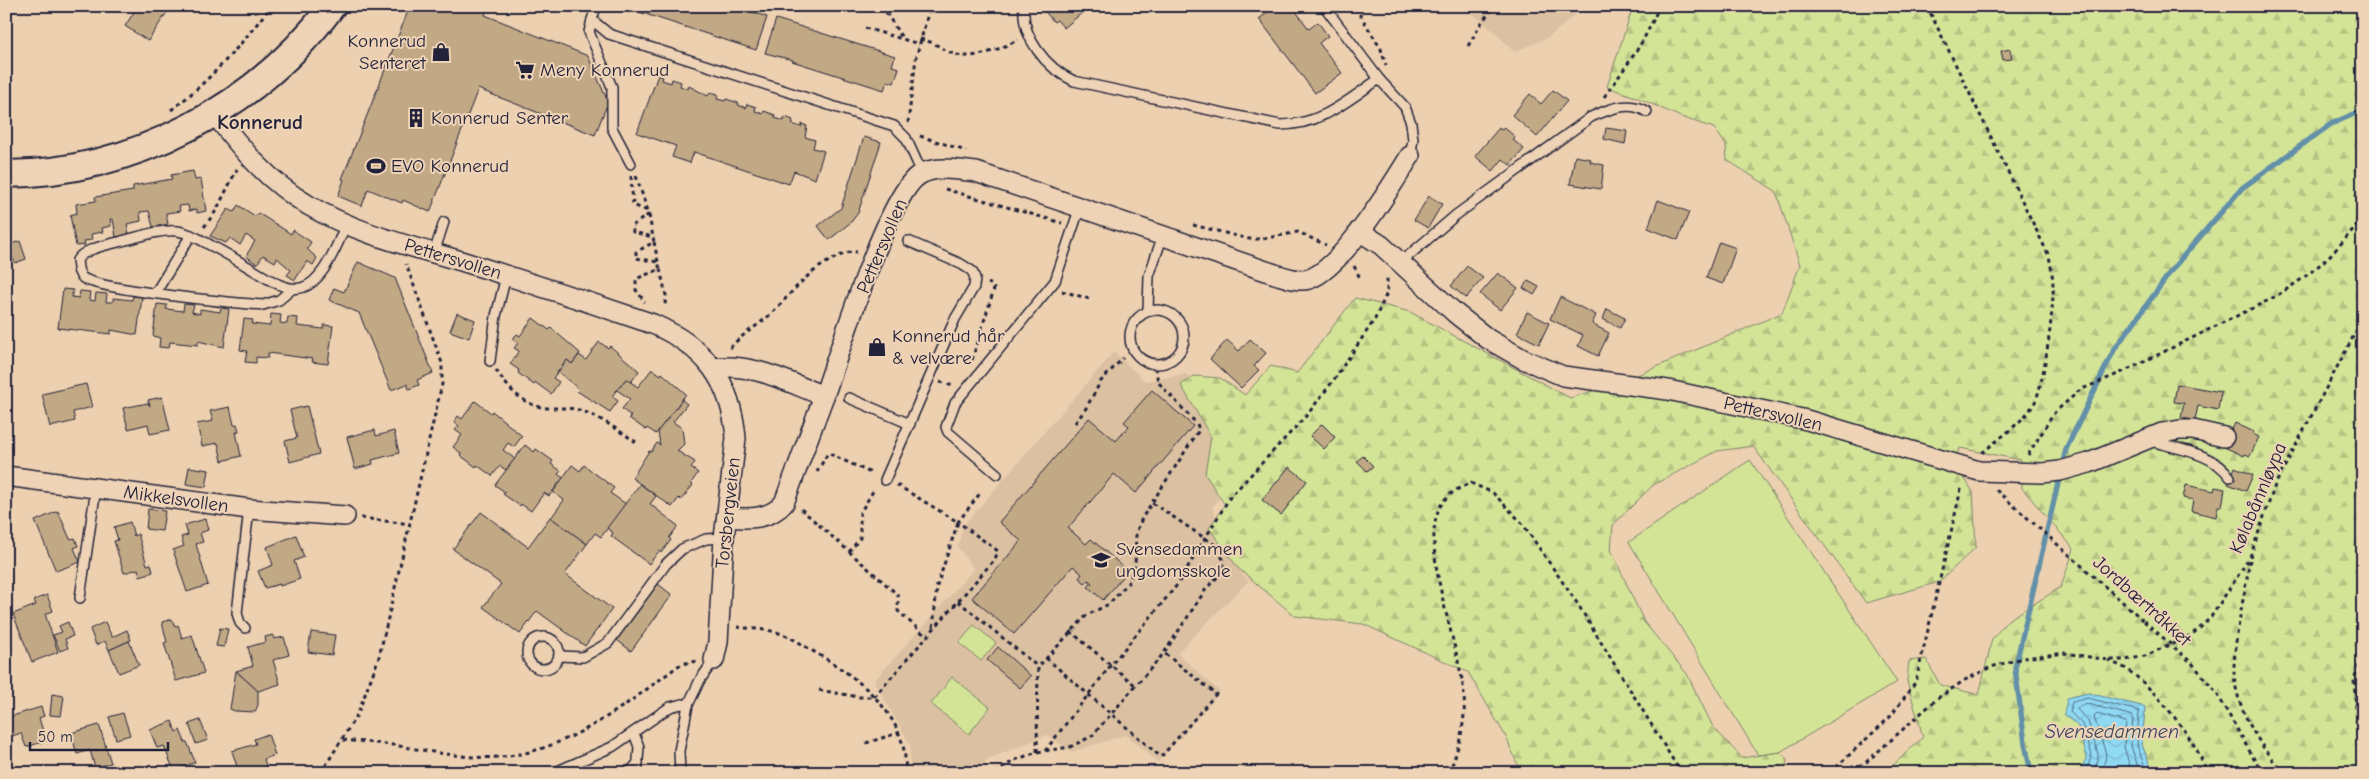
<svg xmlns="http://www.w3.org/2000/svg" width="2369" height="779" font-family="'Comic Neue',sans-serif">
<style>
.built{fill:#dbc1a1}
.forest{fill:url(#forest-firs);stroke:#7b8369}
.garden{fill:#d4e497;stroke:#7b8369}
.water{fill:url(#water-waves);stroke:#6490a9}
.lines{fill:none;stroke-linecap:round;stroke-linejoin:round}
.shore{stroke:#4e6b84;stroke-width:1}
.stream{stroke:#6490a9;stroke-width:5.5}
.building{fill:#c2a986;stroke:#22223b}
.lane-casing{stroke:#22223b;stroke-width:12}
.street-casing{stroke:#22223b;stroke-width:22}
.secondary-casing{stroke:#22223b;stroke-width:30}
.path{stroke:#22223b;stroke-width:3;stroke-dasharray:4 4;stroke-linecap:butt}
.lane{stroke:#efd3b6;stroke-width:9}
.street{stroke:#efd3b6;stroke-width:19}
.secondary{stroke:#efd3b6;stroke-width:26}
.path-bridge{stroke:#22223b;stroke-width:3;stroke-dasharray:4 4;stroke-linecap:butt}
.labels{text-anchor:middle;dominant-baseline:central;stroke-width:4;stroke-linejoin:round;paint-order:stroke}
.poi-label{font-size:19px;fill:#22223b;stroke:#efd3b6;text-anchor:start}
.street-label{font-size:19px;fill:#22223b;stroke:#efd3b6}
.water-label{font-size:20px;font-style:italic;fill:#384760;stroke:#efd3b6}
.quarter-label{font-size:21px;font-weight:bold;fill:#22223b;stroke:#efd3b6}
</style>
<defs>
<pattern id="forest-firs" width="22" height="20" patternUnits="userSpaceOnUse" patternTransform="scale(1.25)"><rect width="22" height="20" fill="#d4e497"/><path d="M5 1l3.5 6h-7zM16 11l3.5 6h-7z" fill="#b6c383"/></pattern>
<pattern id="water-waves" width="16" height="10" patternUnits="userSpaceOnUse" patternTransform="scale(1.25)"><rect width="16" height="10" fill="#90d9f2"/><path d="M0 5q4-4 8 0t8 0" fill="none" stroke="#7cbad0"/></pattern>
</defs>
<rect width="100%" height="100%" fill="#ecd0af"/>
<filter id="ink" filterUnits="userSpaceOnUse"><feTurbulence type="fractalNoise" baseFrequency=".02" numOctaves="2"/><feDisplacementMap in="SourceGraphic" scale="10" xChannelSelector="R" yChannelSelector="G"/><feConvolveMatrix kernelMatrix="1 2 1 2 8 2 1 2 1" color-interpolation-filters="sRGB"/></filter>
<g filter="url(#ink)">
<g class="built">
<path d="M1463 6H1582L1577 13 1549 37 1514 52 1496 33Z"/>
<path d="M1114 352 1145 381 1186 374 1262 447 1212 507 1238 568 1248 581 1177 653 1220 692 1158 762 1125 735 1072 752 1047 735 988 759 975 773H910V744L874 681 974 569 958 547 963 526Z"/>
</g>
<path class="forest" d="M1633 6H2363V773H2153L2142 745 2145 707 2088 693 2078 726 2087 757 2079 773H1885L1923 737 1907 681 1909 661 1926 659 1940 685 1979 695 1992 639 2008 620 2061 587 2074 549 2022 488 2021 460 1960 448 1953 460 1973 492 1976 547 1939 582 1866 603 1753 446 1717 451 1653 485 1613 525 1611 550 1644 622 1687 674 1713 727 1742 758 1780 752 1787 759 1785 773H1529L1517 763 1505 735 1468 672 1363 624 1295 616 1238 568 1209 528 1225 505 1205 474 1211 437 1181 385 1194 376 1220 378 1245 395 1271 366 1297 373 1355 298 1410 312 1570 398 1619 383 1782 313 1800 265 1776 191 1727 160 1726 145 1714 128 1681 117 1636 97 1607 87Z"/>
<g class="garden">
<path d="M1750 460 1897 682 1780 752 1758 755 1629 542Z"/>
<path d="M974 625 996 643 981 661 959 643Z"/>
<path d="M952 677 990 707 969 734 931 704Z"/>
</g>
<path class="water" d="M2088 693 2145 707 2142 745 2153 773H2079L2087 757 2078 726 2064 715 2067 698Z"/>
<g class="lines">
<g class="shore">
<path d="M2085 773 2092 755 2082 724 2070 712 2072 702 2088 698 2139 711 2137 745 2147 773"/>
<path d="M2092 773 2098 761V754L2088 721 2077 709 2078 707 2088 704 2133 716 2131 746 2140 773"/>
<path d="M2100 773 2105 761 2106 754 2094 717 2097 714 2126 722 2124 747 2132 773"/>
</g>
<path class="stream" d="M2031 773 2025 743 2015 668 2066 449 2114 350 2174 267 2242 188 2331 124 2363 110"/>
</g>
<g class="building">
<path d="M138 6H171L148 41 125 26Z"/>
<path d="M410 6H488L485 15 588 56 608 102 595 135 478 89 430 212 403 200 402 203 368 189 362 206 338 196 344 180 342 179Z"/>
<path d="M638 6H735L767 17 756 50 636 11Z"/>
<path d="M1040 6H1090L1064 28 1057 20 1054 22Z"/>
<path d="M1276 6H1292L1309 29 1318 22 1328 36 1319 43 1342 73 1315 93 1259 19Z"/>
<path d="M776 19 895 56 892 66 899 68 894 83 887 81 884 90 792 61 793 60 765 53Z"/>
<path d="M2010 49 2012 59 2003 60 2001 51Z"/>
<path d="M658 75 663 77 662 80 671 83 672 79 681 82 680 86 688 89 689 86 708 96 710 92 718 94 717 99 725 101 726 99 739 103 738 105 746 108 747 104 756 107 755 111 763 114 764 111 775 115V118L784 121 785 117 793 120 792 124 801 127 802 124 807 126 805 137 815 140 813 148 824 151 815 179 794 171 789 184 694 152 690 163 672 157 676 146 637 133Z"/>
<path d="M1553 90 1567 101 1537 137 1512 115 1530 94 1541 104Z"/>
<path d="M1504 127 1515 137 1513 140 1524 149 1510 165 1503 159 1493 171 1475 156 1499 128 1501 130Z"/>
<path d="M1606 128 1627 131 1625 144 1604 139Z"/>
<path d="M864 137 881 142 858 213 851 222 829 240 818 226 841 208Z"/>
<path d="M1575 156 1591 159 1590 162 1604 165 1601 189 1570 184Z"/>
<path d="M193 171 195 180 201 179 206 211 197 213V209L189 211 188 205 179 206 180 211 166 213 168 224 153 227 149 211 140 212 141 221 127 224 129 235 116 237 113 219H110L111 226 102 228 103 232 91 234 92 240 84 241 85 245 76 246 70 215 77 213 76 204 96 201 95 197 133 191V186L172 179 171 175Z"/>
<path d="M1429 196 1442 204 1428 228 1414 220Z"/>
<path d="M1658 200 1689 212 1678 240 1648 228Z"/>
<path d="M238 205 255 216 258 213 291 234 293 230 311 242 307 249 317 258 313 265 307 261 295 280 287 275 291 270 277 258 275 262 263 255 257 264 246 256 255 241 246 235 240 245 230 238 226 243 210 236 228 209 234 212Z"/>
<path d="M8 232 11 244 20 241 26 259 15 263 13 258 6 260V233Z"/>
<path d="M1719 242 1736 248 1723 284 1706 278Z"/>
<path d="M358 262 395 278 433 373 417 380 419 385 409 389 407 384 391 390 359 313 329 300 334 288 344 292Z"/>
<path d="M1467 266 1483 278 1466 298 1451 286Z"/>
<path d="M1498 273 1518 288 1500 310 1480 294Z"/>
<path d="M1528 281 1539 287 1534 295 1523 288Z"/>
<path d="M63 289 73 290 72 297 79 298 80 291 90 292 89 300 95 301 96 293 107 294 106 302H113V298L132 300 133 296 142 297 137 335 111 330V334L58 328Z"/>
<path d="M1560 297 1596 315 1592 324 1609 333 1598 356 1578 346 1583 335 1550 319Z"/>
<path d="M157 304 167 305 166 309 183 311 184 304 194 305 192 312 200 314V309L220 312 221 308 229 309 224 347 198 341V345L170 342 169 348 159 347 160 338 153 336Z"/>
<path d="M1607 309 1625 318 1620 328 1603 319Z"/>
<path d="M1527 312 1549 323 1539 344 1517 333Z"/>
<path d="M457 313 475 320 469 338 450 331Z"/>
<path d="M271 314 281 315 280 323 287 324 288 317 298 318 297 326 323 329 324 325 333 326 328 364 312 362 313 359 268 353V358L256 357V363L245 362 247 351 240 350 244 319 253 320 252 324 270 326Z"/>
<path d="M533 318 549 330 551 328 580 353 572 364 567 360 553 378 559 382 551 394 536 383 534 385 518 373 519 370 510 364 519 351 514 348 518 343 512 339 517 334 520 336Z"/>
<path d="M1250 339 1266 353 1254 366 1259 370 1241 388 1210 359 1227 340 1239 351Z"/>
<path d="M599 342 608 348 610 346 639 371 631 382 626 379 612 396 618 401 610 412 577 391 579 389 558 372 567 360 572 364 579 355 586 360Z"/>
<path d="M652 369 661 375 662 373 686 394 656 434 647 428 646 430 629 418 631 416 622 409 630 399 617 390 626 379 638 387Z"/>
<path d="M86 384 92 407 73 412 75 421 50 427 42 394Z"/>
<path d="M2177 384 2221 392 2218 410 2198 406 2195 420 2181 418 2184 403 2174 402Z"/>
<path d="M1152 390 1193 426 1136 493 1114 474 1068 528 1086 544 1091 539 1128 571 1103 600 1088 587 1092 583 1088 580 1085 583 1079 578 1082 574 1073 566 1014 634 972 598 1021 541 999 522 1089 418 1116 441 1129 426 1124 422Z"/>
<path d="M162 397 170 430 150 434 148 424 128 429 123 408 148 403 150 406 148 400Z"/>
<path d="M682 400 687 404 673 422 682 428 684 444 677 451 695 462 691 468 698 473 691 483 693 485 681 500 679 498 672 507 632 478 649 451 651 452 657 443 660 445 658 431Z"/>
<path d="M475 401 491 413 492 411 522 436 514 447 508 443 503 450 515 459 506 470 500 466 492 476 477 465 476 467 460 455 461 453 453 447 462 435 455 430 459 426 454 422 458 416 462 419Z"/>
<path d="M307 406 319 454 290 462 285 441 297 438 290 410Z"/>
<path d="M230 407 234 425 237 424 239 431 236 432 241 456 222 461 218 443 202 446 197 424 213 421 210 411Z"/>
<path d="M2235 423 2254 432 2253 434 2259 437 2250 456 2245 454 2244 456 2224 447Z"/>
<path d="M1322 424 1335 437 1324 449 1310 436Z"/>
<path d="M375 430 376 436 394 431 399 453 372 460 373 464 355 469 347 437Z"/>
<path d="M525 445 534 452 536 449 553 461 551 464 561 471 558 474 563 478 549 496 544 493 531 511 521 504 520 506 503 494 505 492 495 485Z"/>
<path d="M1363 456 1373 466 1367 471 1357 461Z"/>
<path d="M572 465 580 471 584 465 614 488 610 493 626 504 601 537 595 533 587 544 551 518 564 500 553 492Z"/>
<path d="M189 467 209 470 206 487 186 484Z"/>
<path d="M1289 467 1307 481 1281 515 1262 500Z"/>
<path d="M2235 467 2253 475 2246 491 2228 484Z"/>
<path d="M640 484 656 496 650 504 678 526 669 538 671 540 661 553 659 551 649 564 611 536 613 533 607 528Z"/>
<path d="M2186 485 2214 491 2215 487 2225 489 2222 506H2218L2216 517 2191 511 2193 500 2183 498Z"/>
<path d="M148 509 165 511 162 531 146 529Z"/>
<path d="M58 511 70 539 75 538 78 546 74 548 80 562 56 571 35 521Z"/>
<path d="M481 512 528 547 550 517 587 544 565 574 612 609 585 646 537 611 520 634 483 607 501 584 453 549Z"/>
<path d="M205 519 208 530 200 533 203 542 196 544 208 585 187 592 173 550 184 546 181 537 188 535 185 525Z"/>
<path d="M130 522 134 536 138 534 147 565 151 564 153 572 140 576 138 569 124 573 114 541 118 540 114 527Z"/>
<path d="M296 535 304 557 294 561 300 579 280 586V584L265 588 258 571 273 565 267 547Z"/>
<path d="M658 584 672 595 631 651 617 640Z"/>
<path d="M47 595 53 611 45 614 58 652 32 662 13 614 36 605 34 600Z"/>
<path d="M172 619 175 627 178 625 182 638 192 635 204 673 176 681 164 643 167 642 162 622Z"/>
<path d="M68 622 73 636 65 639 68 648 60 651 53 635 62 632 59 626Z"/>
<path d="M105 622 112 637 127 630 131 640 109 650 105 641 96 645 90 629Z"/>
<path d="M220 628 228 629 224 647 216 646Z"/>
<path d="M311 632 335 635 332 655 308 652Z"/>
<path d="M273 635 274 639 284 637 289 655 273 660 280 684 258 691 236 671 253 666 248 647 266 642 265 637Z"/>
<path d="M129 641 139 665 119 673 109 650Z"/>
<path d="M998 647 1031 676 1020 688 987 660Z"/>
<path d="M236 671 258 691V705L255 712 235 711 230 709Z"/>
<path d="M52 694 64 696 61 716 50 715Z"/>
<path d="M41 707 44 716 39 718 46 741 26 747 21 733 6 738V718Z"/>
<path d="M123 713 130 735 116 739 109 717Z"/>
<path d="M200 720 208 740 196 744 189 724Z"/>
<path d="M172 721 176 732 180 730 185 742H187L195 762 174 771 164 746 157 748 150 730Z"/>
<path d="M99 725 111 763 95 768 90 750 77 754 71 733Z"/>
<path d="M268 734 275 755 264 759 268 773H239L232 751 256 744 254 739Z"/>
</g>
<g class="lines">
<g class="lane-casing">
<g id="lane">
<path d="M596 6 592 20 609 34 894 126 906 138 922 173"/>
<path d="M1024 6C1021 37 1046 68 1074 81L1280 125C1321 125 1347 101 1379 79"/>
<path d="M1324 6 1379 79 1405 107 1411 123 1413 140 1410 156"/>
<path d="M592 20 589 32 612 87V128L631 164"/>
<path d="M434 253 444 222"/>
<path d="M1400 263 1456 215 1591 117C1609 109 1630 100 1647 112"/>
<path d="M291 290 279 300 263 305C235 303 100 290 83 278 77 273 78 266 77 260 85 248 108 245 122 241 139 237 160 229 178 231 190 233 201 240 212 246 287 285 305 327 346 224"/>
<path d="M156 292 191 235"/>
<circle cx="1157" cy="337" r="27"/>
<path d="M1148 311 1149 276 1163 235"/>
<path d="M490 361 496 316 506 276"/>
<path d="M849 398 910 424"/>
<path d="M2151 441C2178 449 2214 453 2230 477"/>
<path d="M997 474 948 432 946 427 955 403 1055 281 1080 207"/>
<path d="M885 480 955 319 974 287 975 278 972 271 961 264 908 241"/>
<path d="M80 598 96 488"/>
<path d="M245 628 240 623 237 613 249 509"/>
<circle cx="543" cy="653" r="16"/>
<path d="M559 656 583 657 608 643 666 564 682 549 706 539 724 538"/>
<path d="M634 733 639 747 637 773"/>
<path d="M553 773 612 747 670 707 682 704 688 705"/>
<path d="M629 773 638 763"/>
<path d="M680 773 679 751 688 705 700 680 714 660"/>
</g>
</g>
<g class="street-casing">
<g id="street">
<path d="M214 113C241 149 269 182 308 205 355 233 410 246 461 261 525 281 589 302 653 324 705 347 731 380 736 438L724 538 718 642 714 660"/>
<path d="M1359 231 1381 245 1455 313 1488 339 1523 359 1563 376 1668 390 1807 420 1979 471 2042 473 2060 471 2089 463 2162 433 2180 430H2193L2224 437"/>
<path d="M714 368C752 362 789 383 824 396 839 354 888 194 919 175 935 165 959 170 976 172L1275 274C1286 277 1297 282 1309 279 1342 268 1391 187 1410 156"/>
<path d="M6 476 249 509 345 516"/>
<path d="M727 517C749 519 769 520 784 503L824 396"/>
</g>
</g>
<g class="secondary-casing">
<path id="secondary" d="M6 174C133 173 257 107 332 6"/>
</g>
<g class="path">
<path d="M882 6 902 38"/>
<path d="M1359 6V13L1381 49 1386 65"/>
<path d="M1927 6 2049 256C2051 266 2053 277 2053 287 2054 309 2044 383 2035 402 2024 422 1999 438 1982 453"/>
<path d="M865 28 919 44"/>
<path d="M920 39C934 42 938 46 949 52 972 63 998 49 1018 40"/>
<path d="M1468 46 1482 22 1494 6"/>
<path d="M1604 97C1626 66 1645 43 1659 6"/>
<path d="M171 110C210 81 241 45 271 6"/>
<path d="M908 123 916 58 930 6"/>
<path d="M920 136 966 151"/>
<path d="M631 176 633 205 648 211V215L632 226 633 232 653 237 654 242 636 252V258L658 262 660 269 636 279V290L645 302"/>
<path d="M636 176 648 211"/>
<path d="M945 189 1062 223"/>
<path d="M649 215 653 237"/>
<path d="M1193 225 1249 239H1262L1298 232 1326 245"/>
<path d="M204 227 216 211 237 169"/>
<path d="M654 242 658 262"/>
<path d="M1354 266 1361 280"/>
<path d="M660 269 666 295 665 305"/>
<path d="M1062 291 1090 299"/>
<path d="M730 348C743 333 760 325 774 311 795 289 807 272 835 258 844 254 848 251 857 252"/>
<path d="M972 360 994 289 992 285 988 283"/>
<path d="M496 370C508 389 524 406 547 408 559 408 571 407 582 411 602 418 619 431 636 442"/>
<path d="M940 382 953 386"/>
<path d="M1075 423 1085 410 1101 381 1123 358"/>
<path d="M2028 455 2054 413 2080 390 2125 371 2271 299C2311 275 2335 255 2363 216"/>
<path d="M817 472 828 453 873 474"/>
<path d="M897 485 958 522 937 586 933 629"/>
<path d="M1996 490 2144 621"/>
<path d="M801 509 898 595V611L927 637"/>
<path d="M361 518 410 524"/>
<path d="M849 552 860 538V513L875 488"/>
<path d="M2250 560C2245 594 2235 633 2234 667 2233 704 2259 746 2284 773"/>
<path d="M958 601 1038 667"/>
<path d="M737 627C751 629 766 629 779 633 795 638 808 649 823 657 863 681 910 720 905 773"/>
<path d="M1070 631 1136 686"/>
<path d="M2363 650 2354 680 2357 723 2363 747"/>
<path d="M1046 658 1161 757 1216 694 1164 653"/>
<path d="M2108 660C2115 664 2123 666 2129 671 2155 689 2198 742 2207 773"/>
<path d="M2192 663 2216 692 2262 773"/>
<path d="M819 690 859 697H874L995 559 998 551 958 522 981 492"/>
<path d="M343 740C362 742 381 743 399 746 435 752 473 761 509 756 573 747 627 704 678 666L686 663 698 661"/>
<path d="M866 743 898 733"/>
<path d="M1045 751 1111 665 1177 585 1230 497 1307 415 1333 381 1375 319 1387 293V275"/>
<path d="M1037 752 1038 667 1087 615 1109 604 1128 583 1135 566 1136 533 1142 518 1199 430 1197 424 1158 382 1155 365"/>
<path d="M321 773 358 713 379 657 442 384V363L406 264"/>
<path d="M995 773 1015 760 1037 752 1070 747 1092 736 1164 653 1206 589 1223 571V559L1215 545 1151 502"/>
<path d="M1449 773C1459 747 1466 723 1464 695 1461 649 1417 544 1441 505 1448 493 1459 488 1471 483L1493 493 1522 523 1577 603 1681 773"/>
<path d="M1830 773 1891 716 1916 681 1962 485"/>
<path d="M1854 773 1938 698 1965 680 1991 667 2023 658 2065 653 2108 660H2126L2145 656 2167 646 2185 639 2199 629 2211 617 2250 557 2275 485 2363 318"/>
</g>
<use href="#lane" class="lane"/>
<use href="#street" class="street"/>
<use href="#secondary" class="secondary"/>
<path class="path-bridge" d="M2144 621 2192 663"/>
</g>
</g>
<defs>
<g id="shop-bare" transform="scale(1.5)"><path d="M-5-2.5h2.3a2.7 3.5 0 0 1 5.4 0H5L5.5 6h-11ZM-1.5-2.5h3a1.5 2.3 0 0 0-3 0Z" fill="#22223b" stroke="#efd3b6" stroke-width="2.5" paint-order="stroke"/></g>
<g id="supermarket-bare" transform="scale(1.5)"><path d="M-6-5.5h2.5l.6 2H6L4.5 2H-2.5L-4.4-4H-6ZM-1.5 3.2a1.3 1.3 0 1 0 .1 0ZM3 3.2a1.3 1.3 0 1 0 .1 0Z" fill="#22223b" stroke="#efd3b6" stroke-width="2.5" paint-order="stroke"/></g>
<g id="building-bare" transform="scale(1.5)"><path d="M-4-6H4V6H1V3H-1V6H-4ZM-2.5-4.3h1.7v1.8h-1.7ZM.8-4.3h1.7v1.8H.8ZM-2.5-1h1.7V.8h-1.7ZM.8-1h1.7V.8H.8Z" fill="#22223b" stroke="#efd3b6" stroke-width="2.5" paint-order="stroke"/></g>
<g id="stadium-bare" transform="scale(1.5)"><path d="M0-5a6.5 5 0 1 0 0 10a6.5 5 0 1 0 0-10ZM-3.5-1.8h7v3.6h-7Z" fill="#22223b" stroke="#efd3b6" stroke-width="2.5" paint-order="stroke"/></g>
<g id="school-bare" transform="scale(1.5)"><path d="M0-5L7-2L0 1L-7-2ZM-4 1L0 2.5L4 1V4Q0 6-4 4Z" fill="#22223b" stroke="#efd3b6" stroke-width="2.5" paint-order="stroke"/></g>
</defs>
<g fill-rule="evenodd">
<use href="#shop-bare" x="441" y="52"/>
<use href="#supermarket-bare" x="525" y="70"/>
<use href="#building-bare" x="416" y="118"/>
<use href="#stadium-bare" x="376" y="166"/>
<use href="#shop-bare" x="877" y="347"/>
<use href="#school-bare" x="1101" y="560"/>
</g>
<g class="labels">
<g class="poi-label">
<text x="426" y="41" text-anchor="end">Konnerud<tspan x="426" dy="22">Senteret</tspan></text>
<text x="540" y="70">Meny Konnerud</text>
<text x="431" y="118">Konnerud Senter</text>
<text x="391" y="166">EVO Konnerud</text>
<text x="892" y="336">Konnerud hår<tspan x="892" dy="22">&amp; velvære</tspan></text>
<text x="1116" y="549">Svensedammen<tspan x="1116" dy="22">ungdomsskole</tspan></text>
</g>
<g class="street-label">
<text transform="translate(882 246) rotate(-67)">Pettersvollen</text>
<text transform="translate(453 259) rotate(17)">Pettersvollen</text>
<text transform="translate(1773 414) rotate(13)">Pettersvollen</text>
<text transform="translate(2258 498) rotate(-67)">Kølabånnløypa</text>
<text transform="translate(176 499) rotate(8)">Mikkelsvollen</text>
<text transform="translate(728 513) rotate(-84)">Torsbergveien</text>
<text transform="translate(2142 601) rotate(42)">Jordbærtråkket</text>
</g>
<g class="water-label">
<text x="2112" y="731">Svensedammen</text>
</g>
<g class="quarter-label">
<text x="260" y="122">Konnerud</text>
</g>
</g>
<rect width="2369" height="779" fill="none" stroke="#efd3b6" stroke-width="25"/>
<rect x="12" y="12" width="2344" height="754" fill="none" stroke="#22223b" stroke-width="2" filter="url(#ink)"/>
<path d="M30 742v8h138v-8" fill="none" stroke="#22223b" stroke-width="2.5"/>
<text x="38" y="742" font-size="15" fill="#22223b" stroke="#efd3b6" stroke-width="4" paint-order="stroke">50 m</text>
</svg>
